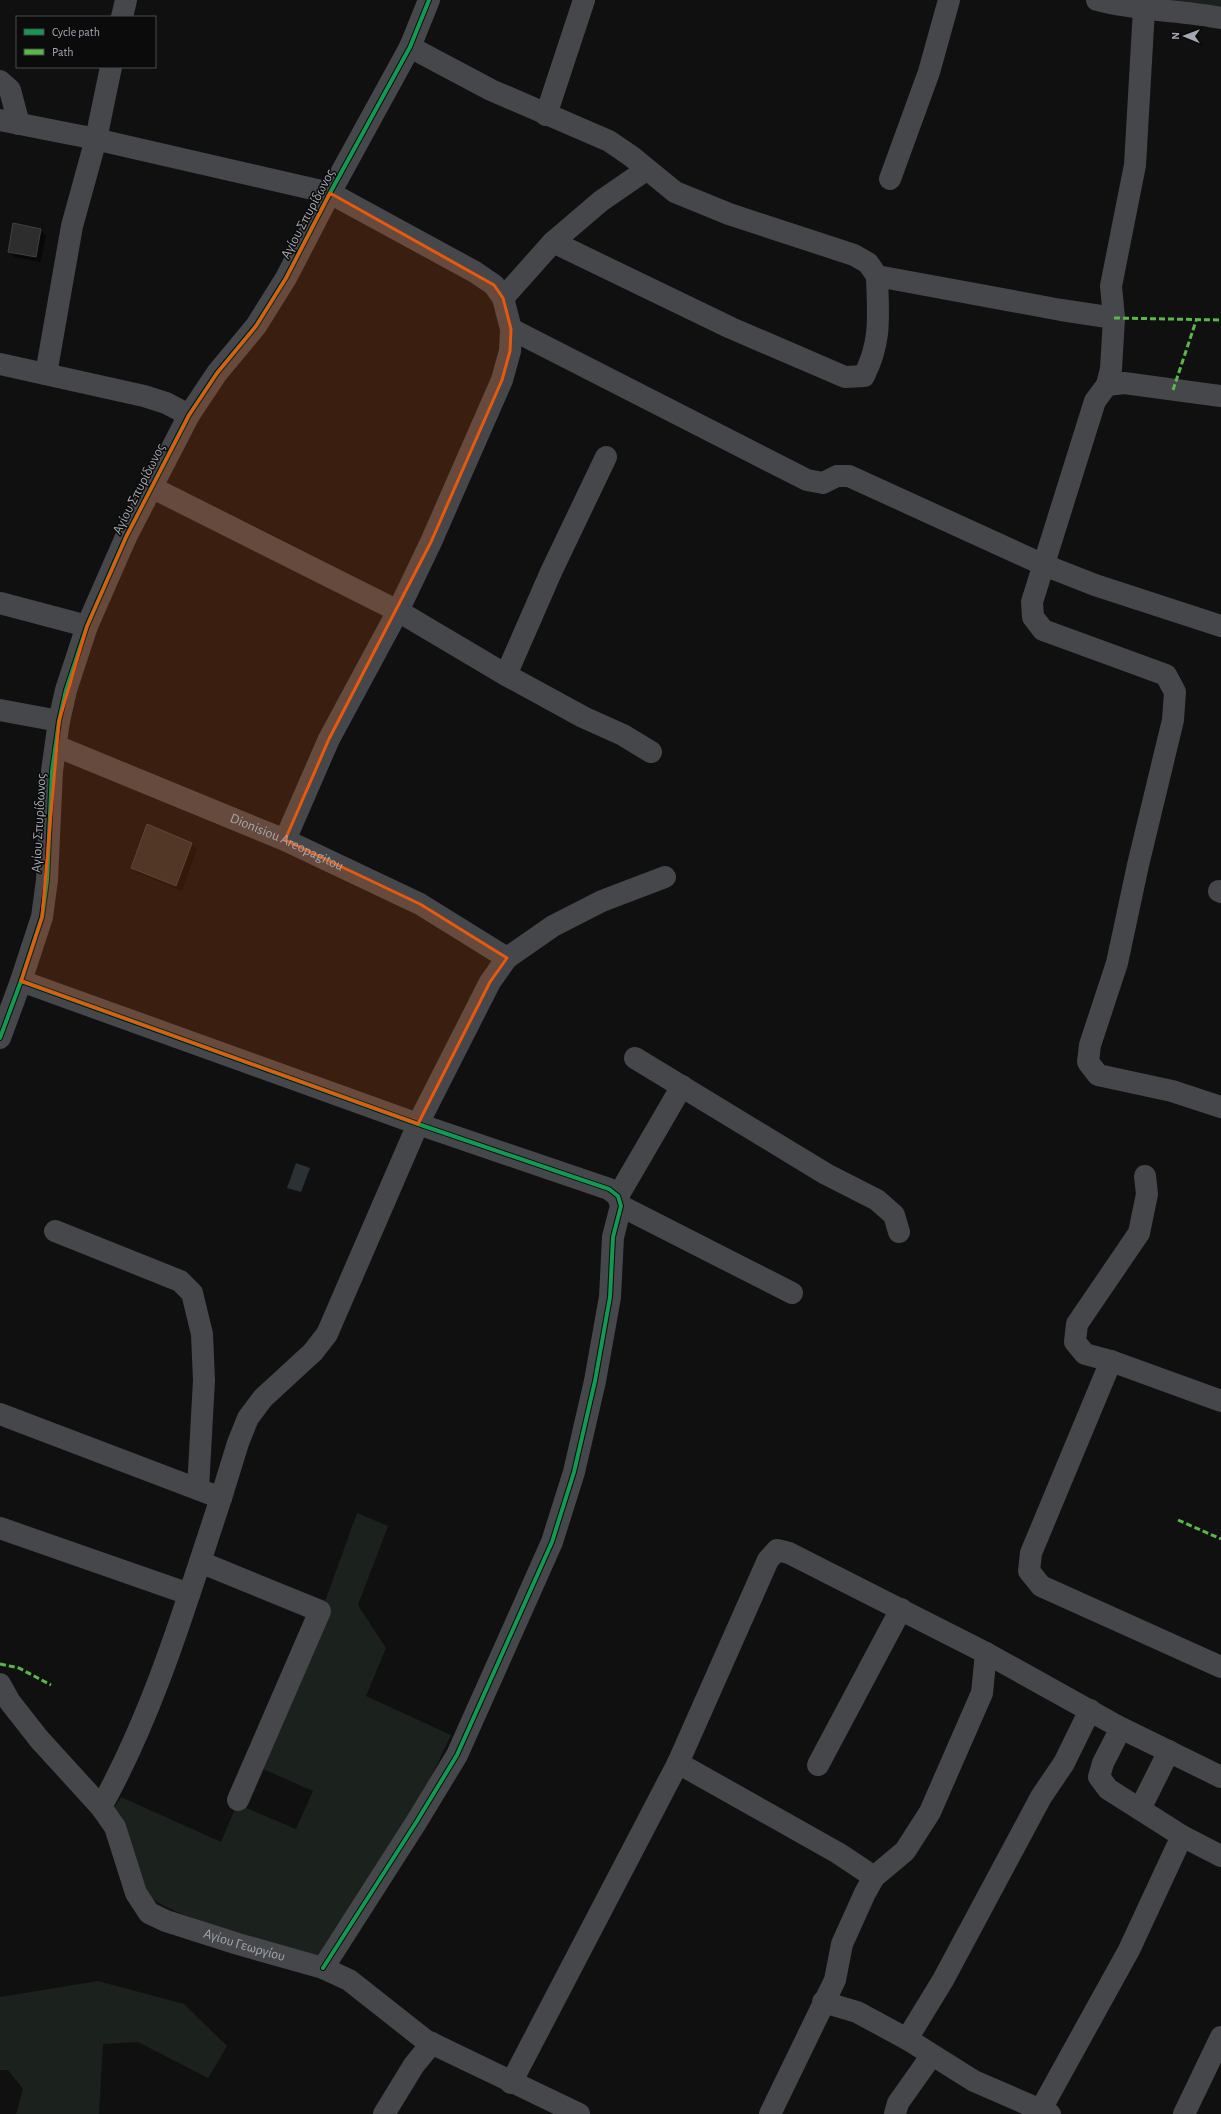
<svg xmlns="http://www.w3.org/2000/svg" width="1221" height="2114" font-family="'Alegreya Sans',sans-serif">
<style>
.green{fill:#1b211c}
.water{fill:#2a3236}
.shadow{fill:#0007}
.building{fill:#2d2d2e;stroke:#404144}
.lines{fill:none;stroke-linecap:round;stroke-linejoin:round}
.minor{stroke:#45474a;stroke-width:22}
.quiet{stroke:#58b947;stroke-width:3;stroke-dasharray:6 3;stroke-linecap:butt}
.cycleway-casing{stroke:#0b0b0c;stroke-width:6}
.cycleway{stroke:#139951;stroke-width:4}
.marked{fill:#e8590c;fill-opacity:0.2;stroke:#e8590c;stroke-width:3;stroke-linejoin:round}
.labels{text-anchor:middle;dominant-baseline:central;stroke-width:3;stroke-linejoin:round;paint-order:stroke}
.street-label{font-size:14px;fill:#a3a8b1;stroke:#0b0b0c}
</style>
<rect width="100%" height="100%" fill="#101011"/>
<g class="green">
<path d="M1143 0H1221V12Z"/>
<path d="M357 1513 388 1526 358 1605 386 1648 366 1696 451 1735 425 1790 318 1957C287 1948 167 1916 150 1896 135 1876 122 1833 114 1808L121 1797 221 1842 237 1804 296 1829 313 1791 256 1766 298 1676Z"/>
<path d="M98 1981 184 2004 227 2046 208 2078 138 2042 103 2044 99 2114H16L23 2089 8 2070H0V1997Z"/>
</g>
<path class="water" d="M296 1163 310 1168 301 1192 287 1188Z"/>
<g class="shadow">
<path d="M40 230 46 236 41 262 14 257 9 251Z"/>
<path d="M192 844 197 849 182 891 138 873 132 868Z"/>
</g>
<g class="building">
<path d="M13 223 41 229 36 257 8 252Z"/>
<path d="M147 824 192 843 176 886 131 868Z"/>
</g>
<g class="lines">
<g class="minor">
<path d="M1097 0C1137 11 1180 10 1221 18"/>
<path d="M122 17 126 0"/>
<path d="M410 47 491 90 609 141 631 156 675 192 729 214 854 255 868 263 877 276 1061 310 1114 318"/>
<path d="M0 81 10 90 19 124"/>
<path d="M546 115 584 0"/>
<path d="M0 120 86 137 330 193 475 272 494 285 503 298 511 329 510 351 502 380 431 542 398 611 329 739 285 840"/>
<path d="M890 179 929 72 949 0"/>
<path d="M553 242 731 328 845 377 864 376C882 340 878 315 877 276"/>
<path d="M503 298 553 242 601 201 646 170"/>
<path d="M511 329 807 480 823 483 837 476H849L1044 565 1095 585 1221 626"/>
<path d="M0 364 144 396 166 403 189 415"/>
<path d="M46 374 72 226 96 139 111 67"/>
<path d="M1107 385 1111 369 1114 318 1111 286 1135 165 1144 9"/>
<path d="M1221 396 1124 383 1107 385 1095 401 1032 602 1033 617 1043 630 1166 675 1175 692 1173 720 1138 865 1117 963 1090 1045 1088 1062 1098 1075 1172 1091 1221 1107"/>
<path d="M153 488 398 611 506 675 583 717 623 735 651 752"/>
<path d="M0 603 87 626"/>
<path d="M506 675 551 572 606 457"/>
<path d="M0 710 59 721"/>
<path id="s1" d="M56 746 285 840 420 904 507 958"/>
<path d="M1219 891 1221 892"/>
<path d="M21 981 418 1124 609 1189 618 1196 621 1206 613 1237 610 1297 595 1381 574 1472 552 1542 457 1755 417 1821 323 1968"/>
<path d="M0 1038 21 981 42 917 47 880 52 771 59 721 66 690 87 626 126 537 189 415 217 373 256 326 286 278 330 193 410 47 429 0"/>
<path d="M635 1058 826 1174 877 1200 894 1215 899 1232"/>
<path d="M1145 1176 1147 1194 1139 1233 1077 1324 1075 1342 1085 1354 1111 1361 1221 1401"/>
<path d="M618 1196 682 1086"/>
<path d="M621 1206 792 1293"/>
<path d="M55 1231 180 1281 192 1293 202 1334 204 1380 198 1489"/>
<path d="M1111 1361 1031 1553 1029 1571 1041 1586 1221 1667"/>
<path d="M0 1414 221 1498C186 1603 155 1710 101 1807"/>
<path d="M221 1498 238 1443 248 1418 263 1398 313 1352 327 1334 418 1124 490 982 507 958 553 926 602 901 665 877"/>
<path d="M0 1528 189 1594"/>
<path d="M200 1562 320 1611 238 1800"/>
<path id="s2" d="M0 1684 10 1702 39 1739 101 1807 115 1827 136 1893 149 1913 166 1921 238 1944 323 1968 349 1980 425 2040 579 2114"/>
<path d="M1121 1728 1103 1763 1099 1777 1108 1789 1182 1836 1221 1856"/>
<path d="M678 1763 838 1853 874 1877"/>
<path d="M818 1765 901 1609"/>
<path d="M1140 1809 1169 1751"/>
<path d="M823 2002 857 2012 907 2039 974 2081 1050 2114"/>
<path d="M907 2039 943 1980 1041 1797 1064 1763 1090 1710"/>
<path d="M511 2083 678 1763 768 1560 777 1550 789 1553 986 1653 1121 1728 1221 1777"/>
<path d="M1040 2111 1129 1950 1182 1836"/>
<path d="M384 2114 414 2065 432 2043"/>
<path d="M770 2114 835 1980 842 1944 865 1893 874 1877 905 1851 930 1812 982 1693 986 1653"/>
<path d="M895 2114 898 2103 932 2055"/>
<path d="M1184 2114 1221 2037"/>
</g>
<g class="quiet">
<path d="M1114 318 1221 320"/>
<path d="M1173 390 1196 321"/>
<path d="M1178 1520 1221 1539"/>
<path d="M0 1664 19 1668 51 1685"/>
</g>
<g class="cycleway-casing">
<g id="cycleway">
<path d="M21 981 418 1124 609 1189 618 1196 621 1206 613 1237 610 1297 595 1381 574 1472 552 1542 457 1755 417 1821 323 1968"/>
<path d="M0 1038 21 981 42 917 47 880 52 771 59 721 66 690 87 626 126 537 189 415 217 373 256 326 286 278 330 193 410 47 429 0"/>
</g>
</g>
<use href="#cycleway" class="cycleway"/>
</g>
<path class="marked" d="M330 193 494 285 503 298 511 329 510 351 502 380 431 542 329 739 285 840 420 904 507 958 490 982 418 1124 21 981 42 917 59 721 87 626 126 537 189 415 217 373 256 326 286 278Z"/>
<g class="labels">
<g class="street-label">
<text transform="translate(308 214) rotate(-62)">Αγίου Σπυρίδωνος</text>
<text transform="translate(139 489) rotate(-63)">Αγίου Σπυρίδωνος</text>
<text transform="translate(39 823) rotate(-87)">Αγίου Σπυρίδωνος</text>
<text stroke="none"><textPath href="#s1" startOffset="250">Dionisiou Areopagitou</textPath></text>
<text stroke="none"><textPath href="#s2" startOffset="378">Αγίου Γεωργίου</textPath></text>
</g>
</g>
<rect x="16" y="16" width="140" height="52" fill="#0b0b0c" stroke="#484a4e"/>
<rect x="24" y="29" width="20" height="6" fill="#139951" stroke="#484a4e"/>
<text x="52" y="36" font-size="12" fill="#a3a8b1">Cycle path</text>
<rect x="24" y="49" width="20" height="6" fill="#58b947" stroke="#484a4e"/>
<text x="52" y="56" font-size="12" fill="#a3a8b1">Path</text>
<g transform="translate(1185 36) rotate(271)" stroke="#0b0b0c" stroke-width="3" paint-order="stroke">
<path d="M0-3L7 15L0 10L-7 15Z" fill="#a3a8b1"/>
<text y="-6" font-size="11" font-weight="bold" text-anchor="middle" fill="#a3a8b1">N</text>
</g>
</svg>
